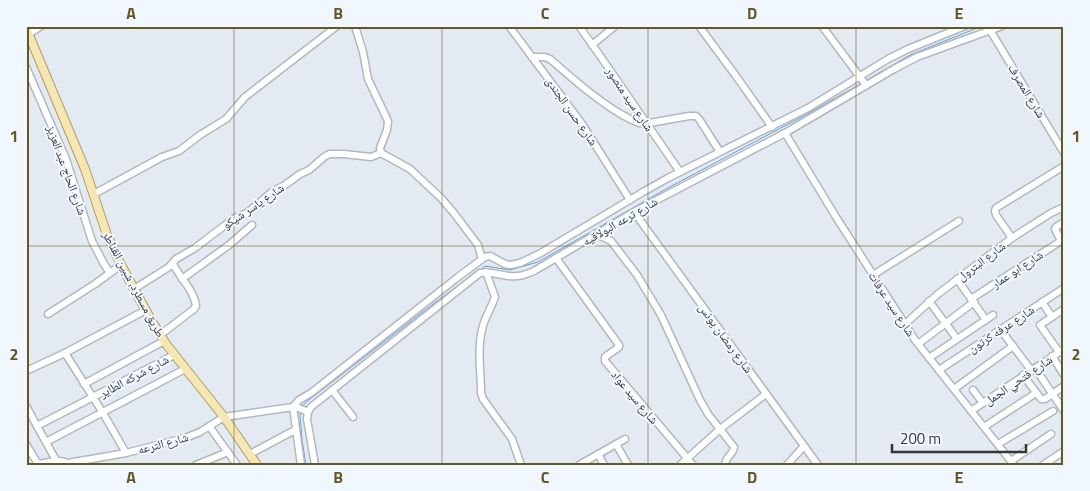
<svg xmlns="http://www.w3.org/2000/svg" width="1090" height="491" font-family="'Titillium Web','Noto Naskh Arabic',sans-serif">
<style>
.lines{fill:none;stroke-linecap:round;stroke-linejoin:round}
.stream{stroke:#659fdb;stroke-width:1}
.minor-casing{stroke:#b1b8c0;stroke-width:9}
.major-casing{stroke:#ae9e68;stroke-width:10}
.minor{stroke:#fff;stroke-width:6}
.major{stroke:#f6e6b3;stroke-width:8}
.grid{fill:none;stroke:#665825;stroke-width:1;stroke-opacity:0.55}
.labels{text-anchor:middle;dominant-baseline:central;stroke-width:4;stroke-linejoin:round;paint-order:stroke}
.street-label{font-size:12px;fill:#34373a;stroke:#f1f7fe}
.neatline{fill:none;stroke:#665825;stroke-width:2}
.grid-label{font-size:16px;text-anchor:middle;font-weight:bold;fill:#665825}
</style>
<rect width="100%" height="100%" fill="#e3eaf2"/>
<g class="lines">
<g class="stream">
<path d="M865 81 910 55 982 26"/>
<path d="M480 270 485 266 510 270 538 262 666 189 809 113 862 83"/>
<path d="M302 407 305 403 433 304 466 280"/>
<path d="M301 411 300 415 302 440 306 465"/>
</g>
<g class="minor-casing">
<g id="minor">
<path d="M355 26 363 52 368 79 388 121 387 130 380 148 381 153"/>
<path d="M509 26 582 124 630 200"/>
<path d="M579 26 603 60 680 172"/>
<path d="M699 26 736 76 772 127"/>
<path d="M822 26 866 85"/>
<path d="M990 30 1064 153"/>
<path d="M29 34 41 26"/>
<path d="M592 45 615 26"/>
<path d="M532 57H545L550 59C572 78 593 97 619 113 627 117 634 123 644 124L689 116H696L699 119 720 152"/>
<path d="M26 67 66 159 92 241 104 264 110 273"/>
<path d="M785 133 836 217 915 340 1014 465"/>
<path d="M381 153 410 169 441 198 453 212 478 245 482 259"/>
<path d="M94 194 162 157 179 151 200 135 226 119 245 97 337 26"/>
<path d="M634 212 818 465"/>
<path d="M597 234 611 241 637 275 661 315 700 400 708 414 734 447C734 454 725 457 725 465"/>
<path d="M1012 238 996 215 995 211 996 208 1064 166"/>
<path d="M1061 241 1055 229 1056 227 1064 222"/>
<path d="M556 258 619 345V347L605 357V361L693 465"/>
<path d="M486 272 495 297C491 309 484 318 482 330 477 350 481 372 481 393L483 399 512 439 521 465"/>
<path d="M873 275 959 221"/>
<path d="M182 279 229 245 252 225"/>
<path d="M957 279 986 320"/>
<path d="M134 289 169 267 176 259 195 248 233 219 247 213 272 192 285 185 300 174 309 170 324 157 329 154H344L371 157 381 153"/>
<path d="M971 299 1064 239"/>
<path d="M929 301 957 339"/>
<path d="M1042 302 1052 317"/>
<path d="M48 314 95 284 121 265"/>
<path d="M905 324 938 294 1012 238 1051 213 1064 207"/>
<path d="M1000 329 1031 370"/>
<path d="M160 335 194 309 196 306C194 290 180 278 173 264"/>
<path d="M918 344 974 302"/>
<path d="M1059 352 1040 325 1064 309"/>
<path d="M65 353 103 413 126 453"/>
<path d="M1052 356 1064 375"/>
<path d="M929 358 993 315"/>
<path d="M1035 368 1064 411"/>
<path d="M939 370 1064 288"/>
<path d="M26 371 65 353 146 310"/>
<path d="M1023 375 1041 399H1045L1064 386"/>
<path d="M84 384 164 341"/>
<path d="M954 389 1013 346"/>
<path d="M332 390 353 417"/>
<path d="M973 390 983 403"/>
<path d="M26 406 58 464"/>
<path d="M294 406 308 412"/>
<path d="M293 407 301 465"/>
<path d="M971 411 1064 349"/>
<path d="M37 426 174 355"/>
<path d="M209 426 237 465"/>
<path d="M984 427 1036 393"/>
<path d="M46 442 185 369"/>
<path d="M26 444 38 464"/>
<path d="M616 444 628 465"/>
<path d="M998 444 1053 411"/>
<path d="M250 454 295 430"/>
<path d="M598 454 604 465"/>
<path d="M1011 461 1051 434"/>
<path d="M36 465C47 462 58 459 68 463L126 453 185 438 200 432 224 417 293 407 299 400 311 393 458 277 485 257 490 256 505 264 510 265 520 263 539 254 643 192 668 178 808 108 888 59 908 49 965 26"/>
<path d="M196 465 228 452"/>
<path d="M315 465 307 419 308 412 311 407 480 273C490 271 499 275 509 276 519 277 525 275 534 271L634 212 785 133 894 69 917 57 1002 26"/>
<path d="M579 465 625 439"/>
<path d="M680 465 720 429 766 394"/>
<path d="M787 465 804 446"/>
<path d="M1043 465 1064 451"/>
</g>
</g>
<g class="major-casing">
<path id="major" d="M26 28 85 169 107 235 121 265 150 318 166 344 224 417 257 465"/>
</g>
<use href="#minor" class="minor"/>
<use href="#major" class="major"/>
</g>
<path class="grid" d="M234 26V465M442 26V465M648 26V465M856 26V465M26 246H1064"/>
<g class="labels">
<g class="street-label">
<text transform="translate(1027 91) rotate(59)">شارع المصرف</text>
<text transform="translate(630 99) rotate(56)">شارع سيد منصور</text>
<text transform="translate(572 111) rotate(55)">شارع حسن الجندى</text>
<text transform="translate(67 170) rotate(70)">شارع الحاج عبد العزيز</text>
<text transform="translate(253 206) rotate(-34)">شارع ياسر شيكو</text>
<text transform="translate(620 221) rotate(-30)">شارع ترعه البولاقيه</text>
<text transform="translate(981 261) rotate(-37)">شارع البترول</text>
<text transform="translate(1017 269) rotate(-33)">شارع ابو عمار</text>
<text transform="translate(134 284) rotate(62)">طريق مسطرد, شبين القناطر</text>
<text transform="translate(892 304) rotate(57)">شارع سيد عرفات</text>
<text transform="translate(1001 329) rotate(-33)">شارع عرفه كرتون</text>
<text transform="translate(726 338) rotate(54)">شارع رمضان يونس</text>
<text transform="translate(134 376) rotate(-28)">شارع شركه الطاير</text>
<text transform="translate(1018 380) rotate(-34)">شارع فتحي الجمل</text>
<text transform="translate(635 397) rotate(50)">شارع سيد عواد</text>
<text transform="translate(163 443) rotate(-15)">شارع الترعه</text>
</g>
</g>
<rect width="1090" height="491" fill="none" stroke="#f1f7fe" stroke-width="55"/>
<path d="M892 444v8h134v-8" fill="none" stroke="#34373a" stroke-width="2.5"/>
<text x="900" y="444" font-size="15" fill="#34373a" stroke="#f1f7fe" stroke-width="4" paint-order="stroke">200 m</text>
<rect x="28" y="28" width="1034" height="436" class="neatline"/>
<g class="grid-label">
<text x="131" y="19">A</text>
<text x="338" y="19">B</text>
<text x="545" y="19">C</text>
<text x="752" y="19">D</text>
<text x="959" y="19">E</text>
<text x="14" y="142">1</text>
<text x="1076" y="142">1</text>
<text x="14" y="360">2</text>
<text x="1076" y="360">2</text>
<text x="131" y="483">A</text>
<text x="338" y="483">B</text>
<text x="545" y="483">C</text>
<text x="752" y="483">D</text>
<text x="959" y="483">E</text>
</g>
</svg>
